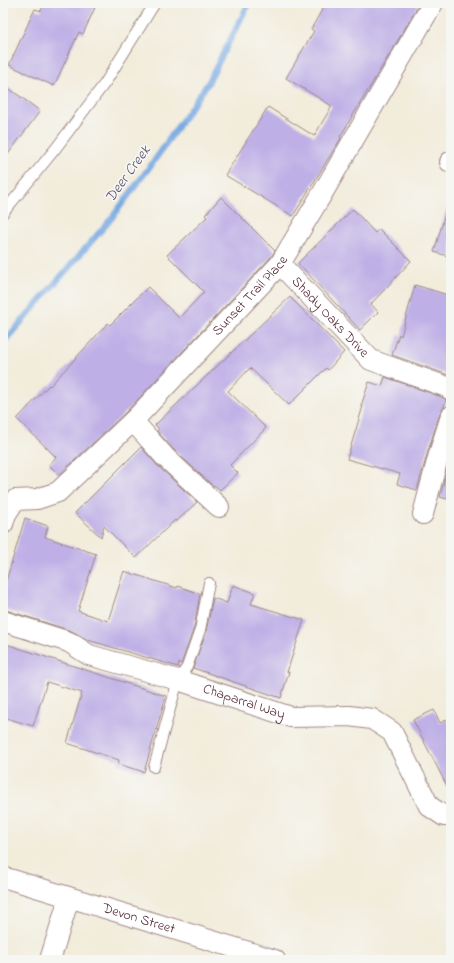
<svg xmlns="http://www.w3.org/2000/svg" width="454" height="963" font-family="'Indie Flower',sans-serif">
<style>
.lines{fill:none;stroke-linecap:round;stroke-linejoin:round}
.stream{stroke:#76a8e2;stroke-width:6}
.building{fill:#beafe6}
.lane-casing{stroke:#9e8683;stroke-width:12}
.street-casing{stroke:#9e8683;stroke-width:22}
.lane{stroke:#fff;stroke-width:10}
.street{stroke:#fff;stroke-width:20}
.labels{text-anchor:middle;dominant-baseline:central;stroke-width:3.5;stroke-linejoin:round;paint-order:stroke}
.street-label{font-size:14px;fill:#4a1f2b;stroke:#f6f6f2}
.water-label{font-size:15px;font-style:italic;fill:#594f6b;stroke:#f6f6f2}
</style>
<rect width="100%" height="100%" fill="#f6f6f2"/>
<filter id="ink" filterUnits="userSpaceOnUse"><feTurbulence type="fractalNoise" baseFrequency=".025" numOctaves="2"/><feDisplacementMap in="SourceGraphic" scale="8" xChannelSelector="R" yChannelSelector="G"/><feConvolveMatrix kernelMatrix="1 2 1 2 8 2 1 2 1" color-interpolation-filters="sRGB"/></filter>
<filter id="wash" filterUnits="userSpaceOnUse"><feTurbulence type="fractalNoise" baseFrequency=".012" numOctaves="4" result="noise"/><feDisplacementMap in="SourceGraphic" scale="16" xChannelSelector="R" yChannelSelector="G"/><feGaussianBlur stdDeviation="0.9" result="paint"/><feColorMatrix in="noise" values="0 0 0 0 0 0 0 0 0 0 0 0 0 0 0 0 0 1.4 0 .05"/><feComposite in="paint" operator="in"/></filter>
<g filter="url(#wash)">
<rect width="100%" height="100%" fill="#f2ecdb"/>
<g class="lines">
<path class="stream" d="M3 343 111 219 154 161 208 83 249 3"/>
</g>
<g id="blocks">
<g class="building">
<path d="M44 3H97L83 34 79 32 54 86 9 65 35 9 41 11Z"/>
<path d="M326 3H420L340 137 341 138 293 216 225 175 268 107 314 136 332 106 286 78 314 31 311 29Z"/>
<path d="M3 84 40 111 3 161Z"/>
<path d="M221 197 275 251 271 257 127 411 59 475 49 465 56 457 17 419 49 385 50 386 73 361 108 323 110 325 148 287 179 318 204 292 167 255 207 217 205 215Z"/>
<path d="M447 207 451 208V257L434 252Z"/>
<path d="M353 209 375 233 379 229 411 261 371 304 378 312 360 330 298 263Z"/>
<path d="M415 285 451 296V376L392 355 399 334 401 336Z"/>
<path d="M290 297 344 352 328 370 326 368 289 405 250 368 228 391 266 428 230 465 238 473 220 490 214 485 213 486 173 449 157 431 159 429 155 425Z"/>
<path d="M385 377 442 397 446 400 444 407 440 413 428 451 417 490 397 484 400 474 347 459 363 406H361L369 382 382 386Z"/>
<path d="M141 447 157 465 197 502 176 522 175 520 136 558 104 526 101 537 75 513Z"/>
<path d="M451 454V500L440 497Z"/>
<path d="M25 518 48 526 45 537 96 554 78 611 108 621 124 571 177 588 178 586 200 594 194 628 181 664 179 663 178 667 88 640 72 631 6 610H3V591Z"/>
<path d="M233 585 255 593 251 604 304 620 287 672H289L281 698 193 668 206 632 213 598 227 603Z"/>
<path d="M3 643 166 696 144 772 118 764 119 760 67 743 82 693 47 682 33 726 3 717Z"/>
<path d="M434 710 440 723 451 718V794L413 720Z"/>
</g>
</g>
</g>
<g filter="url(#ink)">
<use href="#blocks" fill-opacity="0" stroke="#9e8683" stroke-width="1"/>
<g class="lines">
<g class="lane-casing">
<g id="lane">
<path d="M3 213 56 148 105 83 155 3"/>
<path d="M154 767 178 680 187 667 200 630 209 583"/>
</g>
</g>
<g class="street-casing">
<g id="street">
<path d="M450 162H451"/>
<path id="s1" d="M280 264 371 360 447 387 451 390"/>
<path d="M133 421 165 457 219 507"/>
<path d="M423 514 439 454 451 416"/>
<path id="s2" d="M3 524 6 514 15 500 37 499 58 492 135 419 280 264 322 194 433 3"/>
<path id="s3" d="M3 621 69 642 89 655 178 680 291 717 349 716 372 719 392 732 429 806 444 816 451 815"/>
<path id="s4" d="M3 877 275 960"/>
<path d="M50 960 69 898"/>
</g>
</g>
<use href="#lane" class="lane"/>
<use href="#street" class="street"/>
</g>
</g>
<g class="labels">
<g class="street-label">
<text stroke="none"><textPath href="#s2" startOffset="346">Sunset Trail Place</textPath></text>
<text stroke="none"><textPath href="#s1" startOffset="73">Shady Oaks Drive</textPath></text>
<text stroke="none"><textPath href="#s3" startOffset="255">Chaparral Way</textPath></text>
<text stroke="none"><textPath href="#s4" startOffset="142">Devon Street</textPath></text>
</g>
<g class="water-label">
<text transform="translate(128 174) rotate(-54)">Deer Creek</text>
</g>
</g>
<rect width="454" height="963" fill="none" stroke="#f6f6f2" stroke-width="16"/>
</svg>
